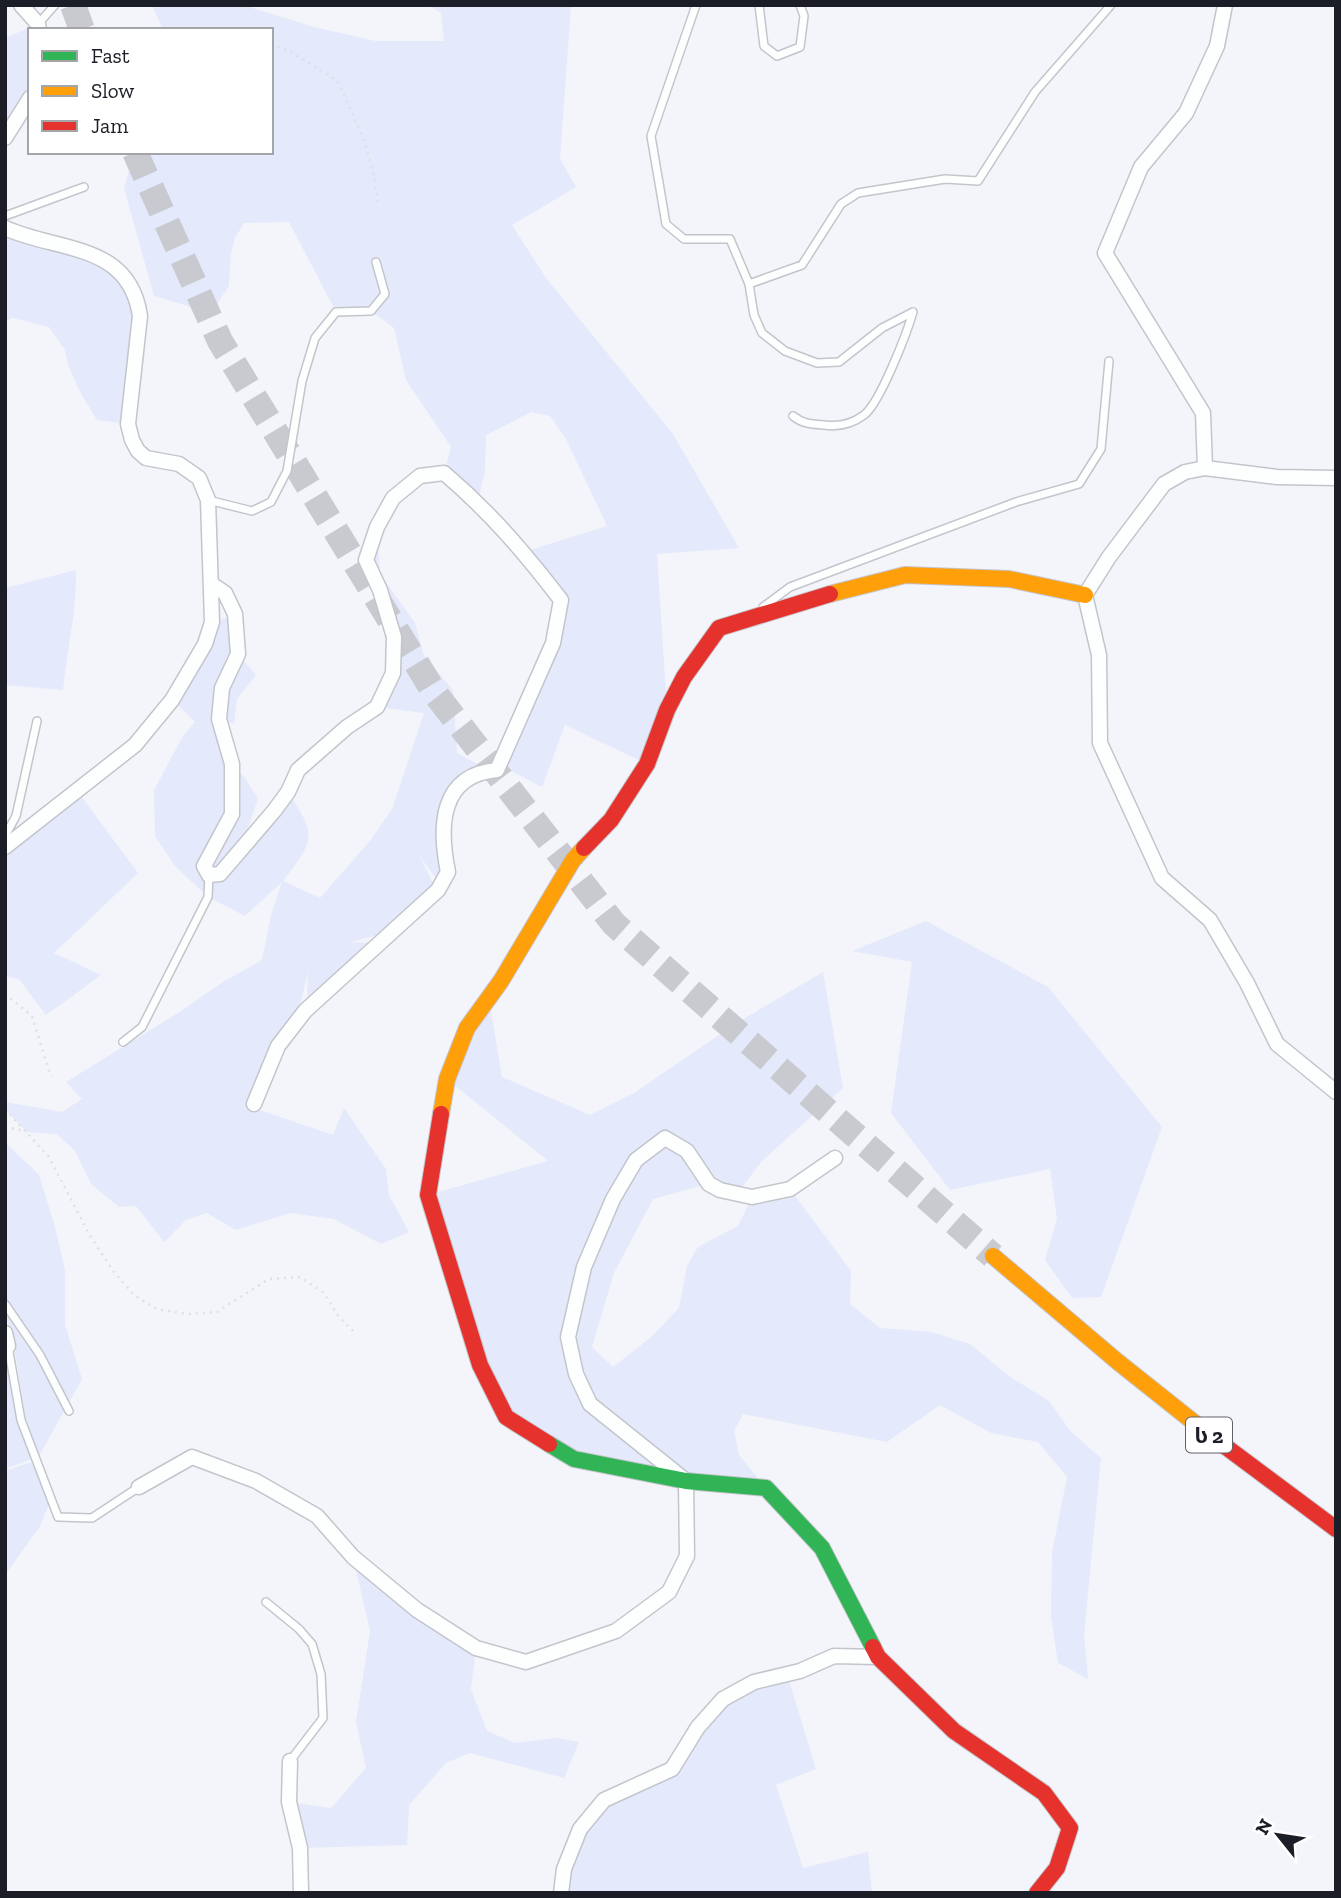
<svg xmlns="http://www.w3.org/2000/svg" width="1341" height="1898" font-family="'Zilla Slab','Noto Sans Georgian',serif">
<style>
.green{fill:#e4e9fb}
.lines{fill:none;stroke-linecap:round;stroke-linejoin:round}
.highway-tunnel{stroke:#c9cad0;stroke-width:26;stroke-dasharray:26 13;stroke-linecap:butt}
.lane-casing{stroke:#c4c5cc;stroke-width:10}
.street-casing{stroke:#c4c5cc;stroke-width:17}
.fast-casing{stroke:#c4c5cc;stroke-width:18}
.slow-casing{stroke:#c4c5cc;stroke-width:18}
.jam-casing{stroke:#c4c5cc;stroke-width:18}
.path{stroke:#e0e0e2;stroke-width:2.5;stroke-dasharray:2 5;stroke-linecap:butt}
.lane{stroke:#fdfefe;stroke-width:7}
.street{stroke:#fdfefe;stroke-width:14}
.fast{stroke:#30b455;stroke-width:16}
.slow{stroke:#ff9f0a;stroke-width:16}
.jam{stroke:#e5322d;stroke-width:16}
.labels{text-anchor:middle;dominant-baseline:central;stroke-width:6;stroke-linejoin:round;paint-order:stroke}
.shield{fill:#fff;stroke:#606268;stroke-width:2}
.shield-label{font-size:21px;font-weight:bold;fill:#1c1e27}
</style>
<rect width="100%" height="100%" fill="#f4f5fa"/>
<g class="green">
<path d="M152 5H243L314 27 376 41H444L441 13 428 5H571L560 159 576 187 512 225 546 278 673 434 739 548 657 554 667 710 647 764 565 725 542 787 503 767 560 600 524 552 607 526 566 439 550 416 531 412 486 435 485 471 478 501 444 473 451 447 406 380 394 328 371 311 336 312 289 222 244 223 235 238 231 253 229 286 215 307H191L154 296 124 188 134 152H271V30H163Z"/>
<path d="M38 24 39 30H30V98L5 138V38Z"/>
<path d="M12 231 92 253 138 299 128 424 97 420 79 390 68 364 65 350 49 327 13 318 5 321V244Z"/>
<path d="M377 527 380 574 415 623 424 656 453 690 457 753 483 767 454 787 445 872 438 881 419 855 435 887 383 934 350 942 372 943 307 1004 308 972 299 1009 251 1107 333 1135 344 1108 386 1169 389 1195 409 1232 381 1244 334 1219 290 1213 236 1230 207 1213 186 1220 164 1242 136 1206 119 1207 91 1184 75 1151 57 1134 27 1132 5 1109V1102L62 1112 82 1099 66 1082 178 1013 223 982 262 960 271 915 282 882 245 916 208 897 175 866 155 836 154 790 183 736 195 722 173 700 213 623 235 614 238 654 256 675 237 699 234 724 220 719 232 764 245 778 258 799 240 850 288 792C317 836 315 839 283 881L320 898 370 841 392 809 424 713 377 707 393 673 394 637 366 560Z"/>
<path d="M76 570C77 610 67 650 63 690L5 685V588Z"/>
<path d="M78 792 138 873 54 953 101 975 46 1015 19 979 5 976V852Z"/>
<path d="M926 921 1048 987 1162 1127 1101 1297 1072 1298 1045 1260 1057 1219 1050 1169 950 1190 891 1113 912 962 852 951Z"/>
<path d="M823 972 843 1088 761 1162 737 1194 708 1184 653 1199 614 1273 592 1347 613 1367 650 1338 679 1308 687 1266 698 1247 738 1226 752 1197 790 1189 851 1271 850 1304 880 1328 931 1332 970 1344 1009 1376 1049 1401 1071 1432 1101 1458 1084 1635 1088 1679 1058 1663 1051 1617 1052 1553 1067 1477 1038 1442 991 1433 940 1405 887 1442 743 1414 734 1431 739 1455 766 1488 574 1459 506 1417 428 1195 548 1161 447 1079 489 999 502 1077 590 1115 634 1093 735 1024Z"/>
<path d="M5 1142 39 1175 55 1227 65 1270V1325L82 1379 39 1456 26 1419 14 1346 5 1312Z"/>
<path d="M5 1350 19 1420 32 1459 5 1469Z"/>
<path d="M32 1462 50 1502 40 1526 5 1575V1471Z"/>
<path d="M353 1557 476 1648 471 1689 487 1731 515 1743 556 1738 579 1742 564 1778 470 1753 446 1763 409 1805 407 1845 300 1848 289 1802 331 1808 366 1768 356 1722 370 1631Z"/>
<path d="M787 1674 816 1769 776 1785 803 1868 868 1852 872 1893H561L564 1869 604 1800 672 1769 723 1699Z"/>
</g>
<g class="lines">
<g class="highway-tunnel">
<path d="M73 5 82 30"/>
<path d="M135 152 220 341 434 692 614 924 993 1256"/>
</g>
<g class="lane-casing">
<g id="lane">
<path d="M696 5 651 136 666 224 684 239H730L749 284 802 265 841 204 858 193 945 179 978 181 1035 92 1111 5"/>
<path d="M759 5 764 46 777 56 800 47 804 16 800 5"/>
<path d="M38 24 55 5"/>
<path d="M5 216 84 187"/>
<path d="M749 284 754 315 762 333 785 351 817 363 839 362 882 328 913 312C907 333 880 403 864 415 852 424 838 427 824 425 811 424 803 424 793 416"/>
<path d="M208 500 252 511 271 502 287 471 302 381 315 338 336 312 371 311 385 294 376 262"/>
<path d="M763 607 790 587 1016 502 1079 484 1101 449 1109 361"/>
<path d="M5 836 16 816 37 721"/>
<path d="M123 1042 142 1027 208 897 209 875"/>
<path d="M5 1304 40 1355 69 1411"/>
<path d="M8 1346 21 1420 58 1517 92 1518 139 1487"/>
<path d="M266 1602 299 1629 312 1644 321 1674 323 1718 290 1761"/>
</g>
</g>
<g class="street-casing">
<g id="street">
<path d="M21 5 38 24 39 30"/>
<path d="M5 138 30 98"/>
<path d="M5 228C58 252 129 242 140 316L128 424 132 440 138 451 146 458 179 464 199 478 208 500 212 622 205 644 172 700 135 745 5 847"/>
<path d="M1205 468 1203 413 1105 253 1141 167 1186 113 1217 46 1225 5"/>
<path d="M1336 478 1277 477 1205 468 1185 472 1164 484 1109 557 1085 595 1099 655 1100 743 1162 878 1210 920 1247 983 1277 1044 1336 1092"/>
<path d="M213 585 225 593 235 614 238 654 222 688 219 719 232 764V814L204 866 209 875 220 874 274 811 288 792 298 770 347 727 377 707 393 673 394 637 380 590 366 560 377 527 393 498 420 476 444 473C490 512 524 552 561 600L553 643 497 770C439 775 439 828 448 872L438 890 305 1011 278 1046 254 1104"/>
<path d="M5 1333 8 1346"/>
<path d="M139 1487 192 1457 256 1481 317 1516 353 1557 417 1610 476 1648 526 1662 616 1631 669 1592 687 1556 686 1481 590 1404 576 1374 568 1337 584 1267 613 1199 636 1160 665 1138 687 1151 709 1184 720 1190 752 1197 790 1189 835 1158"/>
<path d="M290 1761 289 1802 300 1848 301 1893"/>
<path d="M561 1893 564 1869 580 1829 604 1800 672 1769 698 1727 723 1699 754 1682 800 1671 834 1656 878 1657"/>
</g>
</g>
<g class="fast-casing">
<path id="fast" d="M549 1444 574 1459 686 1481 766 1488 822 1548 873 1647"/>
</g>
<g class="slow-casing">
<g id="slow">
<path d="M830 594 905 575 1009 579 1085 595"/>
<path d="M441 1114 447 1079 467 1028 501 981 573 860 584 848"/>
<path d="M993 1256 1118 1362 1206 1432"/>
</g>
</g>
<g class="jam-casing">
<g id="jam">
<path d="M584 848 611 820 647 764 667 710 684 677 719 628 830 594"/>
<path d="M441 1114 428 1195 480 1365 506 1417 549 1444"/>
<path d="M1206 1432 1336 1529"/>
<path d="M873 1647 878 1657 954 1731 1044 1793 1070 1828 1057 1868 1037 1893"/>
</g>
</g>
<g class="path">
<path d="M181 30H205"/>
<path d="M271 44 289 51 337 80 362 135 373 170 378 205"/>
<path d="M5 994 32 1016 51 1077"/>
<path d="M5 1109 49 1157 89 1234 113 1271 135 1296 157 1309 187 1314 217 1312 269 1279 300 1277 324 1293 339 1317 355 1333"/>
<path d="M5 1127 26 1131"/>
</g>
<use href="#lane" class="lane"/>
<use href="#street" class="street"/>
<use href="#fast" class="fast"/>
<use href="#slow" class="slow"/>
<use href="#jam" class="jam"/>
</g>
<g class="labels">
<rect class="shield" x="1186" y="1417.5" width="46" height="35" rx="5"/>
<g class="shield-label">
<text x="1209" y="1435">ს 2</text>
</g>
</g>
<rect width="1341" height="1898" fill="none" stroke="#1c1e27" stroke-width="14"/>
<rect x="28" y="28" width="245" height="126" fill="#ffffff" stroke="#a4a5a9" stroke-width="2"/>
<rect x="42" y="51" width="35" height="10" fill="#30b455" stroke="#a4a5a9" stroke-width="2"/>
<text x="91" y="63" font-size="21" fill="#1c1e27">Fast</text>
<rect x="42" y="86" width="35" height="10" fill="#ff9f0a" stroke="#a4a5a9" stroke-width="2"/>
<text x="91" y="98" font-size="21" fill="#1c1e27">Slow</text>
<rect x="42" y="121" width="35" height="10" fill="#e5322d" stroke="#a4a5a9" stroke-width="2"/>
<text x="91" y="133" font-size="21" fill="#1c1e27">Jam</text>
<g transform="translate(1278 1835) rotate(300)" stroke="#ffffff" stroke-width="5" paint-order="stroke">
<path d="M0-5L12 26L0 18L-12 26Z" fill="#1c1e27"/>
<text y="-10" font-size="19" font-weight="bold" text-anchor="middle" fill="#1c1e27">N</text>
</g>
</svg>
